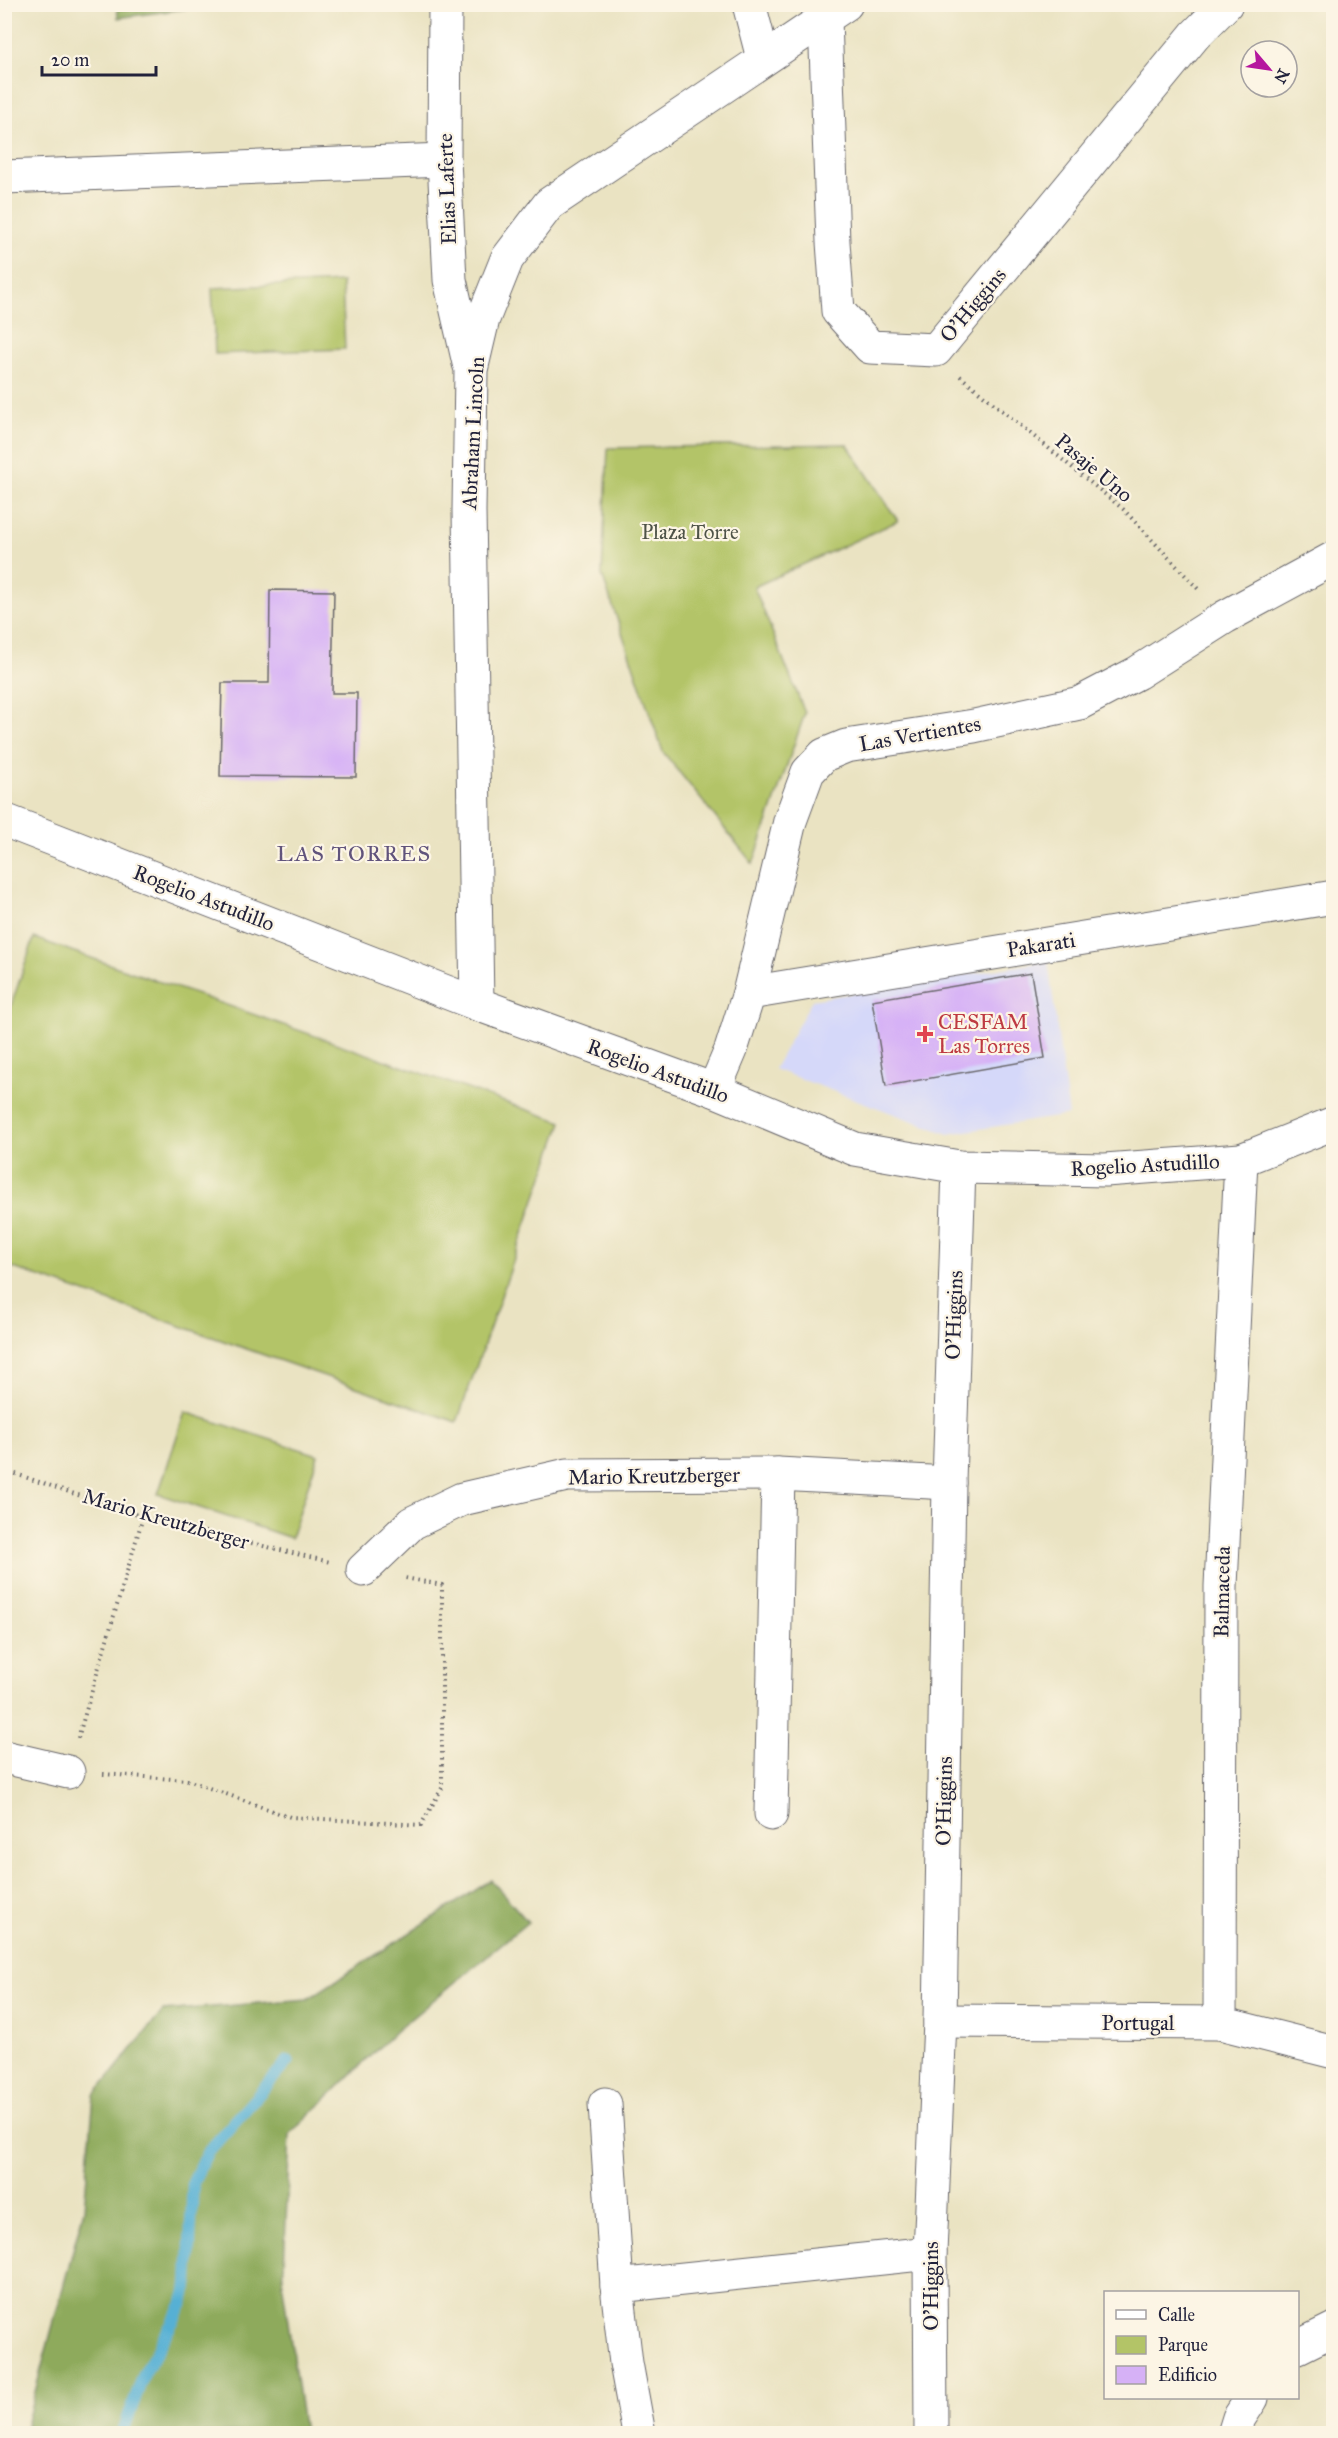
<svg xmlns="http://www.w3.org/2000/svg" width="1338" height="2438" font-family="'IM FELL Great Primer',serif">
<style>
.built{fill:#d5d8f9}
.green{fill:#b3c467;stroke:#6a7351;stroke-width:1.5}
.forest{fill:#8eaa5c;stroke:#58664c;stroke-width:1.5}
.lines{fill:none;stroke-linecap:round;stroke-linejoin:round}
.stream{stroke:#57b0d4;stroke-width:12}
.building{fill:#d6b1f6}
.minor-casing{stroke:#68666a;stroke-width:35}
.tertiary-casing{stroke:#68666a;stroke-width:35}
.path{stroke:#68666a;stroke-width:4;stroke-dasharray:1.5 4.5;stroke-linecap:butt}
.minor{stroke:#fff;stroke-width:33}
.tertiary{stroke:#fff;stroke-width:33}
.health-dot{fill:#e0444e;stroke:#fcf5e5;stroke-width:2}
.labels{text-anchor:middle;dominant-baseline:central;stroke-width:4.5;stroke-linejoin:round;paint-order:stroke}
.street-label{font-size:21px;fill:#22223b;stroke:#fcf5e5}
.park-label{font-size:21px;fill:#4e5348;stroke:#fcf5e5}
.health-label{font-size:21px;fill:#be3a42;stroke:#fcf5e5;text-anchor:start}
.neighbourhood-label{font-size:22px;letter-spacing:1.5px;fill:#61547c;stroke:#fcf5e5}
</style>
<rect width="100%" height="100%" fill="#fcf5e5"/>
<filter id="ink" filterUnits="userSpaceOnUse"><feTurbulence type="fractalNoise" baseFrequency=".0167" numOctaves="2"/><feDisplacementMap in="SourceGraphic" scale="12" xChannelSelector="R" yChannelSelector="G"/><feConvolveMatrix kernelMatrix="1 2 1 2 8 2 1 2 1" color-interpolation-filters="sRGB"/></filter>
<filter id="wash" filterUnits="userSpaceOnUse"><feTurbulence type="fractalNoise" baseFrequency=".008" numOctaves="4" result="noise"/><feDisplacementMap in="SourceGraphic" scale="24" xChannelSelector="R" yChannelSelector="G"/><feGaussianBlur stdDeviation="1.35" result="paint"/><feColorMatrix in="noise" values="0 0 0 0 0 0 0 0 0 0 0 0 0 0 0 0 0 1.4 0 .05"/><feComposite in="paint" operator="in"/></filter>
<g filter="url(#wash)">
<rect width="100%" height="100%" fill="#eae3c2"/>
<path class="built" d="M1048 961 1069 1115 948 1134 774 1069 812 1000Z"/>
<g class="green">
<path d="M342 282 345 349 215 354 212 288Z"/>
<path d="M847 444 898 521 754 587 805 713 753 864 663 752 602 575 608 448Z"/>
<path d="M34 938 562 1122 457 1422 5 1265V1023Z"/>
<path d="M185 1412 318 1455 291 1538 158 1494Z"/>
</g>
<g class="forest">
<path d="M117 5V4L215 5 118 18Z"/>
<path d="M491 1880 528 1922 396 2031 290 2134 283 2287 304 2433H24L84 2209 94 2095 163 2011 308 1999Z"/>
</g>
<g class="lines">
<path class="stream" d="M122 2434 144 2374 182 2305 188 2284 193 2182 207 2153 288 2061"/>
</g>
<g id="blocks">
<g class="building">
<path d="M270 590 334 591 332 693H357L356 777 220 776 222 683H269Z"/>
<path d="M1031 973 1045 1058 886 1086 872 1000Z"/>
</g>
</g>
</g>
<g filter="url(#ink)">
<use href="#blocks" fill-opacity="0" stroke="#68666a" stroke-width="1.5"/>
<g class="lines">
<g class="minor-casing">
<g id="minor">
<path d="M445 4 444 160 450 280 469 363"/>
<path d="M749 4 763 58"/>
<path d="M825 20 833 242 838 311 870 347 936 350 1195 35 1226 4"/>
<path d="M4 177 444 160"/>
<path d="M749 993 1334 897"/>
<path d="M477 1004 469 511 471 370 483 319 507 259 549 204 846 4"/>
<path d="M714 1090 731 1050 749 993 790 821 808 772 824 755 846 746 974 726 1080 703 1137 673 1225 617 1334 558"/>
<path d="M363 1570 412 1523 462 1499 567 1475 778 1474 949 1483"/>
<path d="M4 1757 68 1772"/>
<path d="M771 1814 778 1474"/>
<path d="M940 2021 1220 2023 1334 2052"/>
<path d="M1220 2023 1221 1586 1241 1160"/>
<path d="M605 2104 617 2286 626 2363 639 2434"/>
<path d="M617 2286 930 2253"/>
<path d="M1298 2347 1334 2329"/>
<path d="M931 2434 930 2253 940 2021 949 1483 959 1167"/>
<path d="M1234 2434 1239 2418 1252 2398"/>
</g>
</g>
<g class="tertiary-casing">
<path id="tertiary" d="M4 820 477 1004 714 1090 855 1149 959 1167 1105 1170 1241 1160 1334 1123"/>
</g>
<g class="path">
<path d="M1333 239H1334"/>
<path d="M960 376 1123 509 1200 591"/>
<path d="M4 1470 143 1517 330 1562"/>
<path d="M78 1738 143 1517"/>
<path d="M103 1774 187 1780 290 1817 421 1825 442 1788V1585L405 1578"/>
</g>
<use href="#minor" class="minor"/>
<use href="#tertiary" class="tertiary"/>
</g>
</g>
<path class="health-dot" d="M922 1025h6v6h6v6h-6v6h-6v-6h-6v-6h6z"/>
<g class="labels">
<g class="street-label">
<text transform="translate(447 189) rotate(-92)">Elias Laferte</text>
<text transform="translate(973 305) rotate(-50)">O'Higgins</text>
<text transform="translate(473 433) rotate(-87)">Abraham Lincoln</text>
<text transform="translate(1094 468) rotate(40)">Pasaje Uno</text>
<text transform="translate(920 734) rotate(-10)">Las Vertientes</text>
<text transform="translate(204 898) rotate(21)">Rogelio Astudillo</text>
<text transform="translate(1041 945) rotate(-9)">Pakarati</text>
<text transform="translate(658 1071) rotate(20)">Rogelio Astudillo</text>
<text transform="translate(1145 1165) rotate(-3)">Rogelio Astudillo</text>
<text transform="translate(954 1315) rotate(-88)">O'Higgins</text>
<text transform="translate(654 1476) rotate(-1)">Mario Kreutzberger</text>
<text transform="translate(166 1519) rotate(16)">Mario Kreutzberger</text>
<text transform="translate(1222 1592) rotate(-89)">Balmaceda</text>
<text transform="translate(944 1801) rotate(-89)">O'Higgins</text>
<text x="1138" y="2023">Portugal</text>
<text transform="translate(931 2286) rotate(-90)">O'Higgins</text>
</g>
<g class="park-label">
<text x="690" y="532">Plaza Torre</text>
</g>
<g class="health-label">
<text x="938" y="1022">CESFAM<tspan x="938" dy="24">Las Torres</tspan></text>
</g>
<g class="neighbourhood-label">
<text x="354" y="853">LAS TORRES</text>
</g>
</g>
<rect width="1338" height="2438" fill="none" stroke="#fcf5e5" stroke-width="24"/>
<rect x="1104" y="2291" width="195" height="108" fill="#fcf5e5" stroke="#a5a1a1" stroke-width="1.5"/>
<rect x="1116" y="2310" width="30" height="9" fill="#ffffff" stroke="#a5a1a1" stroke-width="1.5"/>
<text x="1158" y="2321" font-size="18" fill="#22223b">Calle</text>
<rect x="1116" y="2336" width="30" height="18" fill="#b3c467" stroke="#a5a1a1" stroke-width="1.5"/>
<text x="1158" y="2351" font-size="18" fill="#22223b">Parque</text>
<rect x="1116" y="2366" width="30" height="18" fill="#d6b1f6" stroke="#a5a1a1" stroke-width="1.5"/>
<text x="1158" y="2381" font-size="18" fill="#22223b">Edificio</text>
<g transform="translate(1269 69) rotate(119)"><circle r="28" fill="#fcf5e5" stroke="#a5a1a1" stroke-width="1.5"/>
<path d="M0-4.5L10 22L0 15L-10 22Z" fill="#b5179e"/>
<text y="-9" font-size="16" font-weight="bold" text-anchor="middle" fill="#22223b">N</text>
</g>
<path d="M42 66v9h114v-9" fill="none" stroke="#22223b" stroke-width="3"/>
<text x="51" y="66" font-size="18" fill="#22223b" stroke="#fcf5e5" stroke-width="4.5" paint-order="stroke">20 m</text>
</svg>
